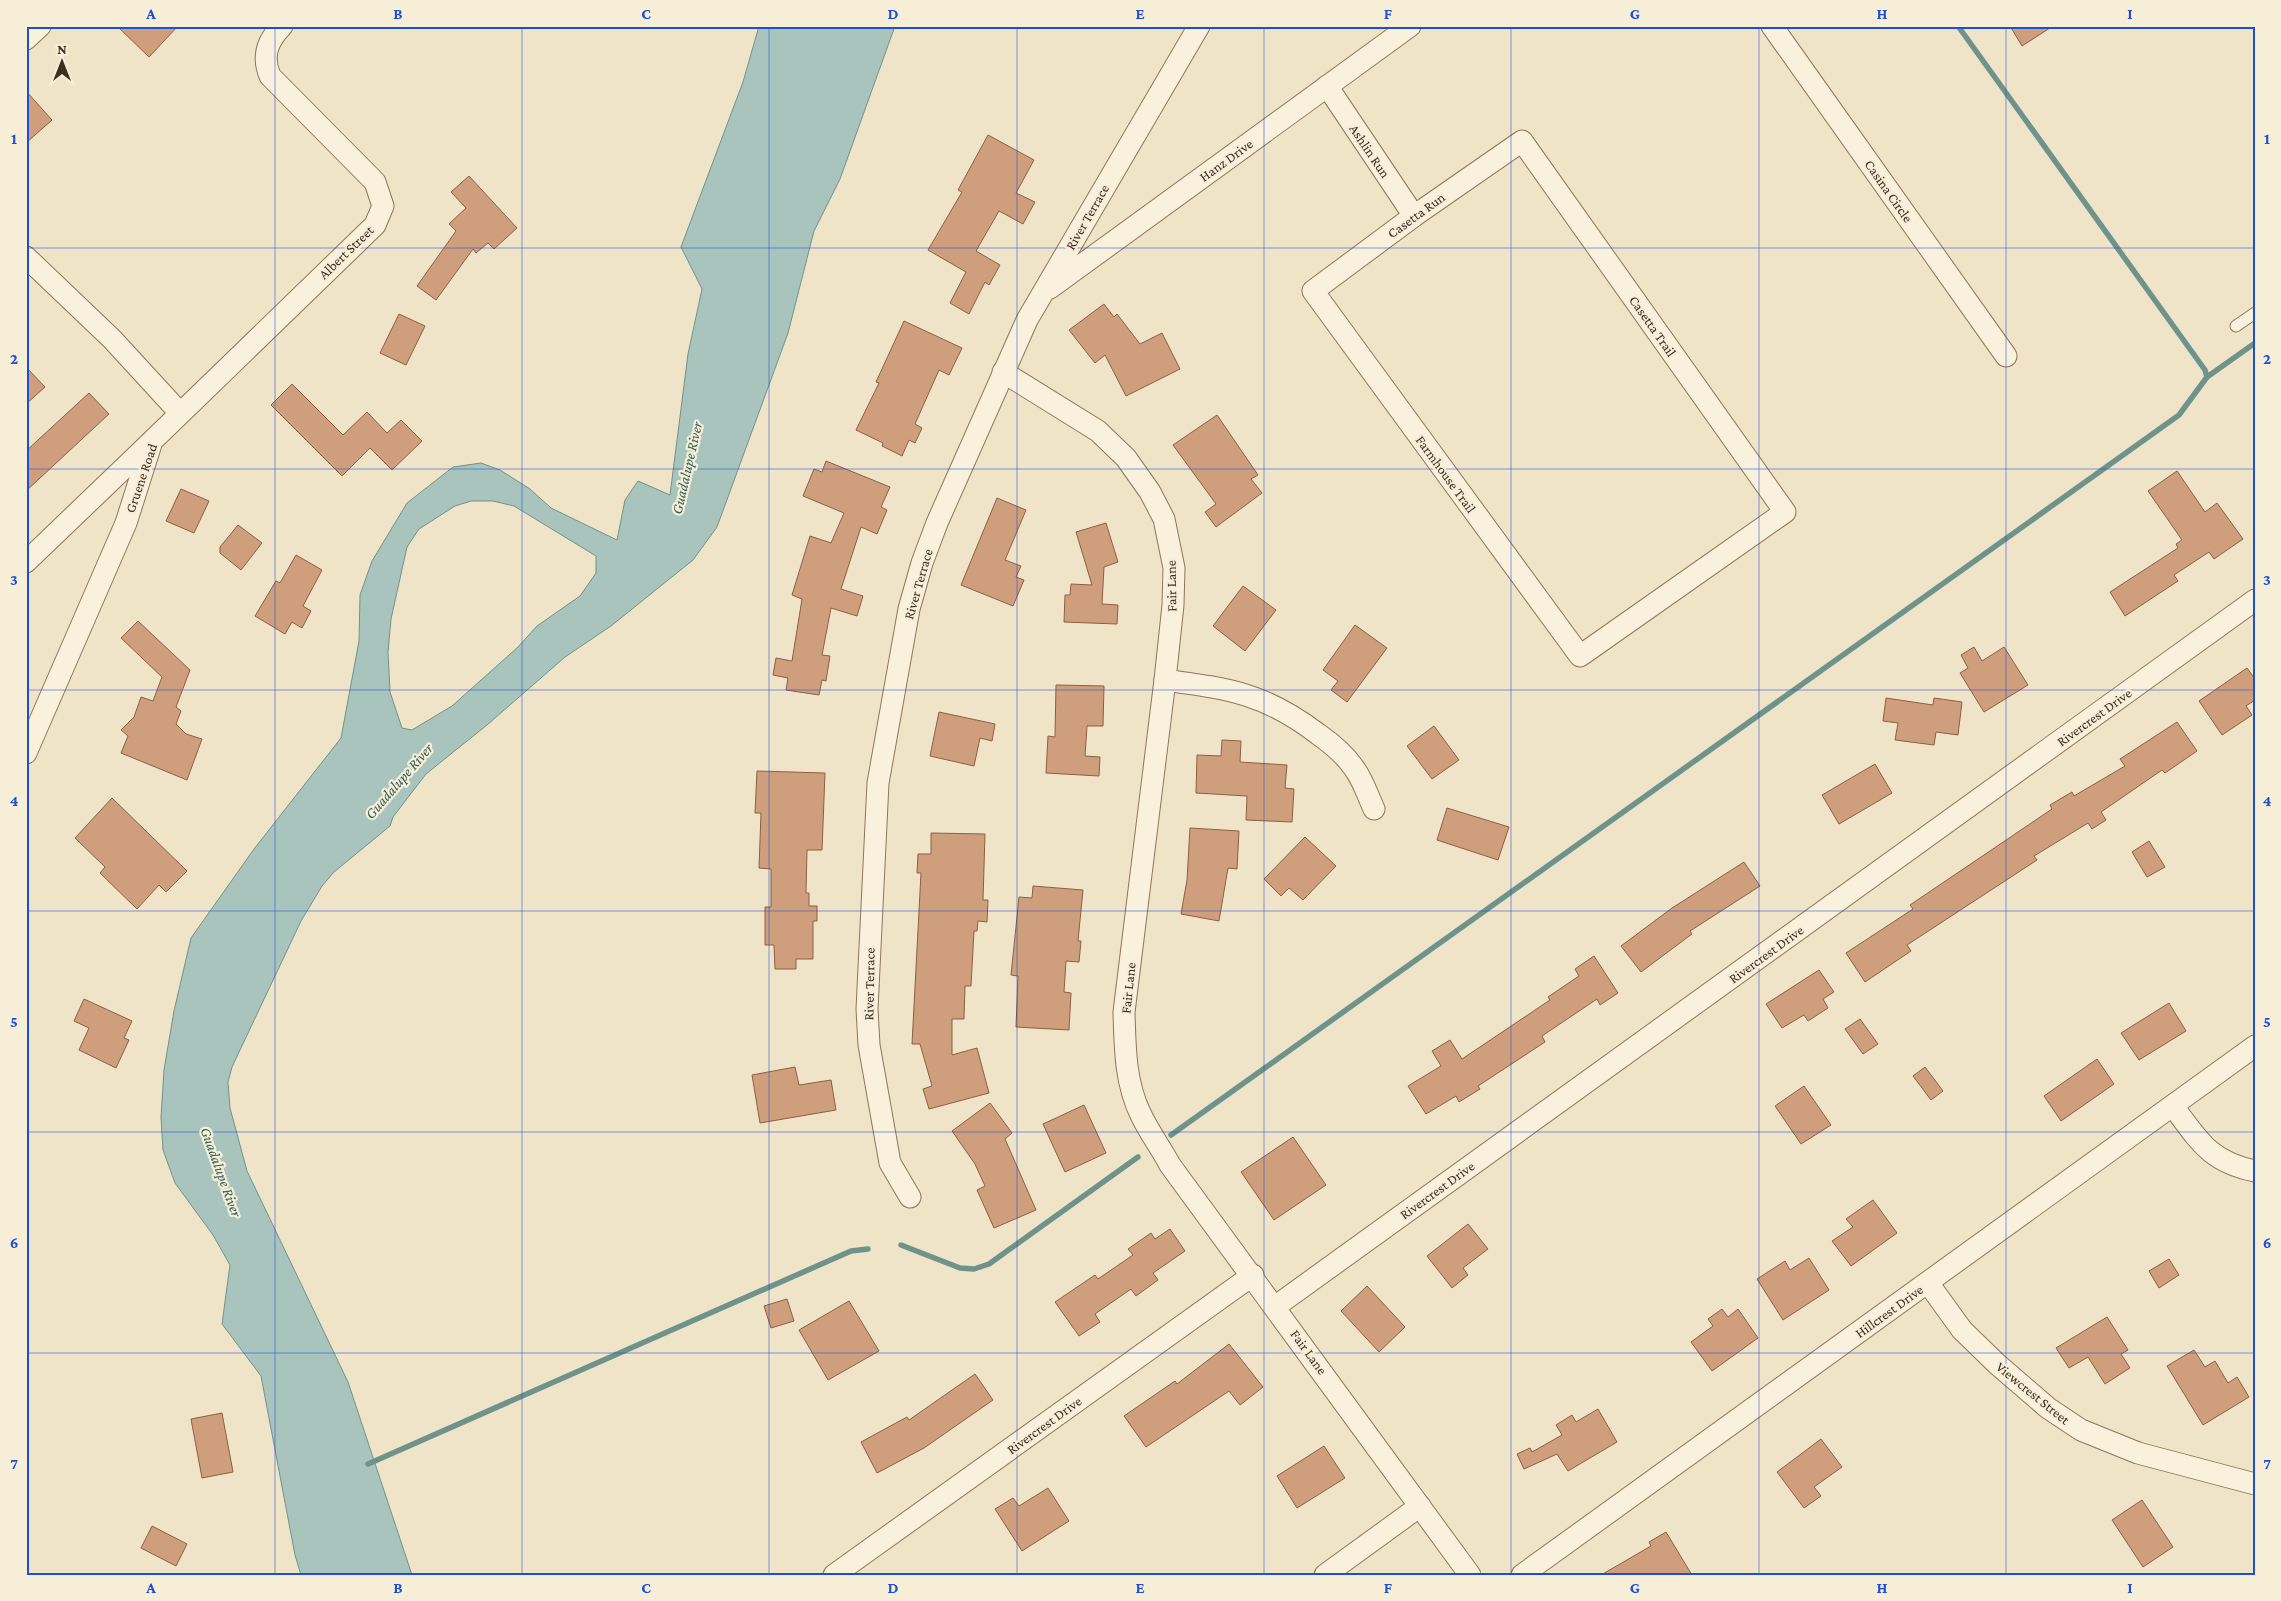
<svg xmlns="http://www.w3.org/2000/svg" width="2281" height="1601" font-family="'Crimson Pro',serif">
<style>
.water{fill:#a9c4bc;stroke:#6f938a;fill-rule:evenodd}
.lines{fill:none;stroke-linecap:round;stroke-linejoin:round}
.stream{stroke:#6f938a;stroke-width:5.5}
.building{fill:#cf9f7d;stroke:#8d5f41}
.service-casing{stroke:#8d765c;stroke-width:13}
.minor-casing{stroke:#8d765c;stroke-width:23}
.service{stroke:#faf1dc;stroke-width:11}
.minor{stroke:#faf1dc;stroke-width:21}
.grid{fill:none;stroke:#1d4ed8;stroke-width:1;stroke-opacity:0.55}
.labels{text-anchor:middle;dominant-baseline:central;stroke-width:4.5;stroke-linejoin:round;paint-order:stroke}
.street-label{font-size:14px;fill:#3d2e20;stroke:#f7eed8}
.water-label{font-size:15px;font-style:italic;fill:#2f5d5a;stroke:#f7eed8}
.neatline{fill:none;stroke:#1d4ed8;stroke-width:2}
.grid-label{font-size:16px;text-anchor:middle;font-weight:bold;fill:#1d4ed8}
</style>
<rect width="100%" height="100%" fill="#f0e4c8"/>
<path class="water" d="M759 26H895L840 179 814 231 788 333 717 527 693 560 611 626 565 657 487 725 426 774 393 817 390 826 334 872 322 886 301 921 232 1067 228 1082 230 1108 247 1171 348 1382 412 1575H301L295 1555 261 1376 222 1324 230 1265 213 1235 175 1183 163 1150 161 1117 164 1070 174 1011 191 938 254 849 341 738 359 641 360 595 372 561 407 503 453 467 481 463 500 470 530 489 551 508 617 540 625 500 638 481 670 495 688 354 702 289 681 247 743 82ZM471 501H493L514 506 596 556V573L580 596 537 626 518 647 452 706 412 730 402 728 390 692 388 652 391 619 407 547 419 529 455 506Z"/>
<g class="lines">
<g class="stream">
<path d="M2207 377 2255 343"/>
<path d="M1171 1135 2179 415 2207 377 2205 370 1958 26"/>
<path d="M901 1245 960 1268 974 1269 989 1264 1138 1157"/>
<path d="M368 1464 851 1251 868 1249"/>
</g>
</g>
<g class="building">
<path d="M117 26H178L149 57Z"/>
<path d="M2010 26H2053L2022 46Z"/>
<path d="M26 91 52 120 26 143Z"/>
<path d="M988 135 1034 160 1016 193 1035 202 1023 224 999 211 976 251 1000 265 989 285 985 282 969 314 950 303 966 272 928 250 962 192 958 190Z"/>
<path d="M469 176 517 228 494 249 488 243 476 253 473 249 436 300 417 286 456 231 449 224 466 208 451 192Z"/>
<path d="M1104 304 1114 317 1117 314 1140 344 1162 333 1180 369 1126 396 1105 355 1095 363 1069 330Z"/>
<path d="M399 314 425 326 406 365 380 353Z"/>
<path d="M904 321 962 348 949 375 939 370 915 424 922 428 915 443 909 440 902 456 882 446 883 443 856 430 879 383 876 382Z"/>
<path d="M26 367 45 387 26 404Z"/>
<path d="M292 384 343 435 367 412 387 433 401 420 422 441 392 470 370 448 342 476 271 405Z"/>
<path d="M89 393 109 414 26 491V451Z"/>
<path d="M1217 415 1258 475 1251 479 1262 493 1216 527 1205 512 1216 504 1173 445Z"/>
<path d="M826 461 890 487 881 507 887 510 877 534 861 527 841 589 863 596 857 616 831 608 822 655 830 656 826 681 822 680 819 695 786 690 788 678 773 675 776 658 792 661 802 599 792 595 810 536 831 543 844 513 803 496 814 469 822 472Z"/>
<path d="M2177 471 2205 512 2217 503 2243 539 2214 559 2209 552 2174 575 2178 581 2125 616 2110 592 2178 548 2176 544 2182 540 2148 491Z"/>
<path d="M181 489 209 501 194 533 166 521Z"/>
<path d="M997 498 1026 510 1005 560 1021 566 1016 577 1024 580 1013 606 961 585Z"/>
<path d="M1106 523 1118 562 1104 567 1102 604 1118 605 1117 624 1064 622 1065 595H1070L1071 584 1092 585 1076 532Z"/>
<path d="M238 525 262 543 241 570 220 553V547Z"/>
<path d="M296 555 322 570 303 606 311 611 302 628 292 622 285 634 255 616 276 581 280 583Z"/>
<path d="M1243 586 1276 610 1245 651 1213 626Z"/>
<path d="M138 621 190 670 176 707 181 711 176 724 186 734 202 739 187 780 121 753 128 736 121 730 134 717 141 697 153 701 162 677 121 638Z"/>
<path d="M1355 625 1387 648 1347 702 1331 690 1338 681 1323 670Z"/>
<path d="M1974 647 1982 661 2004 647 2028 685 1984 712 1960 673 1968 668 1961 655Z"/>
<path d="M2247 668 2255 679V700L2246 706 2252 715 2222 735 2199 701Z"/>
<path d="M1056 685 1104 686 1103 726H1087L1085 756 1100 757 1099 776 1046 773 1048 736 1055 737Z"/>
<path d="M1886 698 1933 705 1934 698 1962 702 1958 735 1936 732 1934 745 1895 740 1898 723 1883 721Z"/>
<path d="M939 712 995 724 992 741 980 738 974 766 930 756Z"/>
<path d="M2177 722 2197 751 2165 773 2162 770 2101 812 2106 820 2092 829 2088 823 2034 856 2037 860 1907 945 1911 951 1865 982 1846 953 1913 909 1910 905 2052 809 2050 805 2072 792 2074 796 2125 766 2120 759Z"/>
<path d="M1434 726 1459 760 1432 779 1407 746Z"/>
<path d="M1222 740 1241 741 1240 762 1287 765 1285 788 1294 789 1292 822 1246 820 1247 796 1196 793 1197 755 1221 756Z"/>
<path d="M1875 764 1892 793 1839 824 1822 795Z"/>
<path d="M757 771 825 773 822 850H807L806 893H809V906H817V921H813V959H796V969H775L774 945H765V907H771V869L759 868 761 813H755Z"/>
<path d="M112 798 187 871 166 892 159 885 137 909 100 873 105 867 75 838Z"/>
<path d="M1447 808 1509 827 1498 860 1437 840Z"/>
<path d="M1190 828 1239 831 1237 869 1228 868 1219 921 1181 914 1187 880Z"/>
<path d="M931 833 985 834 983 900H988L987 922 978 921 977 931H974L971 986H965L964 1019H952V1055L977 1048 989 1093 929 1109 923 1089 932 1086 920 1044H912L921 873H917L918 854H931Z"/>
<path d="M1305 837 1336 866 1303 900 1289 888 1281 896 1264 879Z"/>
<path d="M2149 841 2165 867 2147 877 2132 852Z"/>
<path d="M1744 862 1760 886 1690 931 1692 934 1641 972 1621 946 1672 908Z"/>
<path d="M1033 886 1083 890 1078 941H1081L1079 962 1066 961 1064 992 1071 993 1069 1030 1016 1027 1018 976 1011 975 1019 897 1032 898Z"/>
<path d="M1594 956 1618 993 1600 1005 1597 999 1542 1036 1545 1042 1478 1086 1480 1089 1459 1102 1456 1096 1426 1114 1408 1086 1441 1066 1432 1051 1450 1040 1462 1059 1550 1000 1548 997 1579 976 1575 969Z"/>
<path d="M1819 970 1834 992 1823 999 1828 1008 1808 1021 1804 1015 1782 1028 1766 1004Z"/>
<path d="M84 999 132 1021 124 1038 129 1040 116 1068 79 1050 89 1028 74 1021Z"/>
<path d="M2169 1003 2186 1031 2139 1060 2121 1033Z"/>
<path d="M1860 1019 1878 1044 1863 1054 1845 1029Z"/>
<path d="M2097 1059 2114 1084 2061 1121 2044 1096Z"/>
<path d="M795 1067 799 1085 831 1080 836 1110 760 1123 752 1075Z"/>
<path d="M1925 1067 1943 1091 1931 1100 1913 1076Z"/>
<path d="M1804 1086 1831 1125 1801 1144 1775 1106Z"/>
<path d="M990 1103 1012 1133 1005 1139 1036 1210 994 1228 977 1190 985 1186 975 1164 952 1131Z"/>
<path d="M1084 1105 1106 1153 1065 1172 1043 1124Z"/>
<path d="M1293 1137 1326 1185 1274 1220 1241 1172Z"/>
<path d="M1873 1200 1897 1233 1851 1266 1832 1241 1853 1227 1846 1219Z"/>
<path d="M1468 1224 1488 1249 1463 1268 1468 1275 1452 1288 1427 1256Z"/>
<path d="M1170 1229 1185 1251 1153 1273 1158 1280 1136 1296 1131 1289 1095 1314 1100 1322 1079 1336 1055 1302 1095 1275 1098 1279 1133 1255 1128 1249 1151 1233 1155 1239Z"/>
<path d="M1809 1258 1829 1290 1783 1320 1757 1279 1785 1261 1790 1270Z"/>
<path d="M2169 1259 2179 1275 2159 1288 2149 1271Z"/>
<path d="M1367 1286 1405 1327 1379 1352 1341 1311Z"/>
<path d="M787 1299 794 1321 771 1328 764 1306Z"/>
<path d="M849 1301 879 1351 828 1380 799 1330Z"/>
<path d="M1722 1309 1728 1317 1738 1309 1758 1338 1712 1371 1691 1342 1713 1326 1708 1319Z"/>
<path d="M2107 1317 2128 1350 2121 1354 2130 1368 2105 1384 2088 1357 2069 1368 2056 1348Z"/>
<path d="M1229 1344 1263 1387 1240 1405 1229 1391 1146 1447 1124 1416 1175 1381 1177 1384Z"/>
<path d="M2194 1350 2205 1367 2215 1361 2228 1383 2237 1377 2249 1397 2203 1425 2167 1366Z"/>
<path d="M975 1374 993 1400 924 1448 877 1473 861 1442 907 1417 909 1420Z"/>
<path d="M1598 1409 1617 1442 1568 1471 1557 1454 1524 1469 1517 1454 1530 1448 1532 1452 1562 1435 1556 1425 1572 1415 1576 1422Z"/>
<path d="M222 1413 233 1472 202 1478 191 1419Z"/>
<path d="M1821 1439 1842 1467 1814 1487 1821 1496 1804 1508 1777 1472Z"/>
<path d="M1324 1446 1345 1478 1297 1508 1277 1476Z"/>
<path d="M1048 1488 1069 1521 1022 1551 995 1509 1013 1498 1019 1506Z"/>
<path d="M2142 1500 2173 1547 2143 1567 2112 1520Z"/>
<path d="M152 1526 187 1544 176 1566 141 1548Z"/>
<path d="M1666 1532 1692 1575H1601L1651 1546 1649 1542Z"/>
</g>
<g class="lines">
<g class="service-casing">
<path id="service" d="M2236 326 2255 313"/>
</g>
<g class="minor-casing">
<g id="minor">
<path d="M1772 26 2006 356"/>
<path d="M26 39 40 26"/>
<path d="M1327 86 1414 216"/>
<path d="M1522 141 1785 512 1580 656 1313 291 1414 216Z"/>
<path d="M26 257 112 339 180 413"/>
<path d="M1050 288 1410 26"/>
<path d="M1003 372 1098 431 1126 458 1150 492 1164 519 1174 568 1173 605 1165 680 1124 1012C1125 1047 1125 1083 1141 1115 1149 1132 1161 1148 1170 1165L1470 1575"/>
<path d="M26 562 150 443"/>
<path d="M1165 680C1230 689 1264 693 1318 734 1331 743 1345 755 1354 768 1363 780 1368 796 1374 809"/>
<path d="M26 753 126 523 152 441 375 225 383 206 375 182 270 76C262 57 267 41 282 26"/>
<path d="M2173 1106C2199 1141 2210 1162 2255 1171"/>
<path d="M910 1197 890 1163 869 1045 867 1009 878 783 909 609 922 563 937 523 1027 320 1199 26"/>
<path d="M1928 1283 1962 1330 1997 1364 2048 1408 2081 1430 2138 1453 2255 1484"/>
<path d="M1276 1306 2255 600"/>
<path d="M834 1575 1253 1275"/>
<path d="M1325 1575 1420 1506"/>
<path d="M1522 1575 2255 1046"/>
</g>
</g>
<use href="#service" class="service"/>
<use href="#minor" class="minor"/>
</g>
<path class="grid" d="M275 26V1575M522 26V1575M769 26V1575M1017 26V1575M1264 26V1575M1511 26V1575M1759 26V1575M2006 26V1575M26 248H2255M26 469H2255M26 690H2255M26 911H2255M26 1132H2255M26 1353H2255"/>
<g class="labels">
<g class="street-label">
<text transform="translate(1370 151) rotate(56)">Ashlin Run</text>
<text transform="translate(1226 160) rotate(-36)">Hanz Drive</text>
<text transform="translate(1889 191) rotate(55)">Casina Circle</text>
<text transform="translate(1416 215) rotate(-36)">Casetta Run</text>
<text transform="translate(1087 217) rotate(-60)">River Terrace</text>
<text transform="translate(346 252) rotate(-44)">Albert Street</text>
<text transform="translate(1653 326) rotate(55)">Casetta Trail</text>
<text transform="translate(1446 474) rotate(54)">Farmhouse Trail</text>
<text transform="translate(141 478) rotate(-71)">Gruene Road</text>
<text transform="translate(918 584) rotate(-74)">River Terrace</text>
<text transform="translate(1171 586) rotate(-91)">Fair Lane</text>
<text transform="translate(2094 717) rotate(-36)">Rivercrest Drive</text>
<text transform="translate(1766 954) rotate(-36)">Rivercrest Drive</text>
<text transform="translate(869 984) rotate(-89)">River Terrace</text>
<text transform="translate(1128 988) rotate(-84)">Fair Lane</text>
<text transform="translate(1437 1190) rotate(-36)">Rivercrest Drive</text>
<text transform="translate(1889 1311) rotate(-36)">Hillcrest Drive</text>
<text transform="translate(1309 1352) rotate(54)">Fair Lane</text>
<text transform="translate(2033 1393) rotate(39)">Viewcrest Street</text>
<text transform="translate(1044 1425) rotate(-36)">Rivercrest Drive</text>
</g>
<g class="water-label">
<text transform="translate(687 468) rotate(-77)">Guadalupe River</text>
<text transform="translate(399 781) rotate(-49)">Guadalupe River</text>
<text transform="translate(221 1172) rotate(70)">Guadalupe River</text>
</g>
</g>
<rect width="2281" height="1601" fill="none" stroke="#f7eed8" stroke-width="55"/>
<g transform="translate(62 62)" stroke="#f7eed8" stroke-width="4" paint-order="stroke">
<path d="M0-4L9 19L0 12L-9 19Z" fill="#3d2e20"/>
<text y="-8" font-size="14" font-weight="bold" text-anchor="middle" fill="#3d2e20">N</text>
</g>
<rect x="28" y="28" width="2226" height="1546" class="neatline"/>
<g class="grid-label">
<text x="151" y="19">A</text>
<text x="398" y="19">B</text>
<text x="646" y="19">C</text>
<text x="893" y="19">D</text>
<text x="1140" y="19">E</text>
<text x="1388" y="19">F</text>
<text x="1635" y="19">G</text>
<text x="1882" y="19">H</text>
<text x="2130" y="19">I</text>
<text x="14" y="144">1</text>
<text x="2267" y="144">1</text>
<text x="14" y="364">2</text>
<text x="2267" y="364">2</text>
<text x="14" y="585">3</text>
<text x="2267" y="585">3</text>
<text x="14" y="806">4</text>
<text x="2267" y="806">4</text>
<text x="14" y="1027">5</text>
<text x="2267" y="1027">5</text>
<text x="14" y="1248">6</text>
<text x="2267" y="1248">6</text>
<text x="14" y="1469">7</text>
<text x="2267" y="1469">7</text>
<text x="151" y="1593">A</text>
<text x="398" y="1593">B</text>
<text x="646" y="1593">C</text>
<text x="893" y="1593">D</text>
<text x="1140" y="1593">E</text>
<text x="1388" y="1593">F</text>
<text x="1635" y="1593">G</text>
<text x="1882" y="1593">H</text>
<text x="2130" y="1593">I</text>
</g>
</svg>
